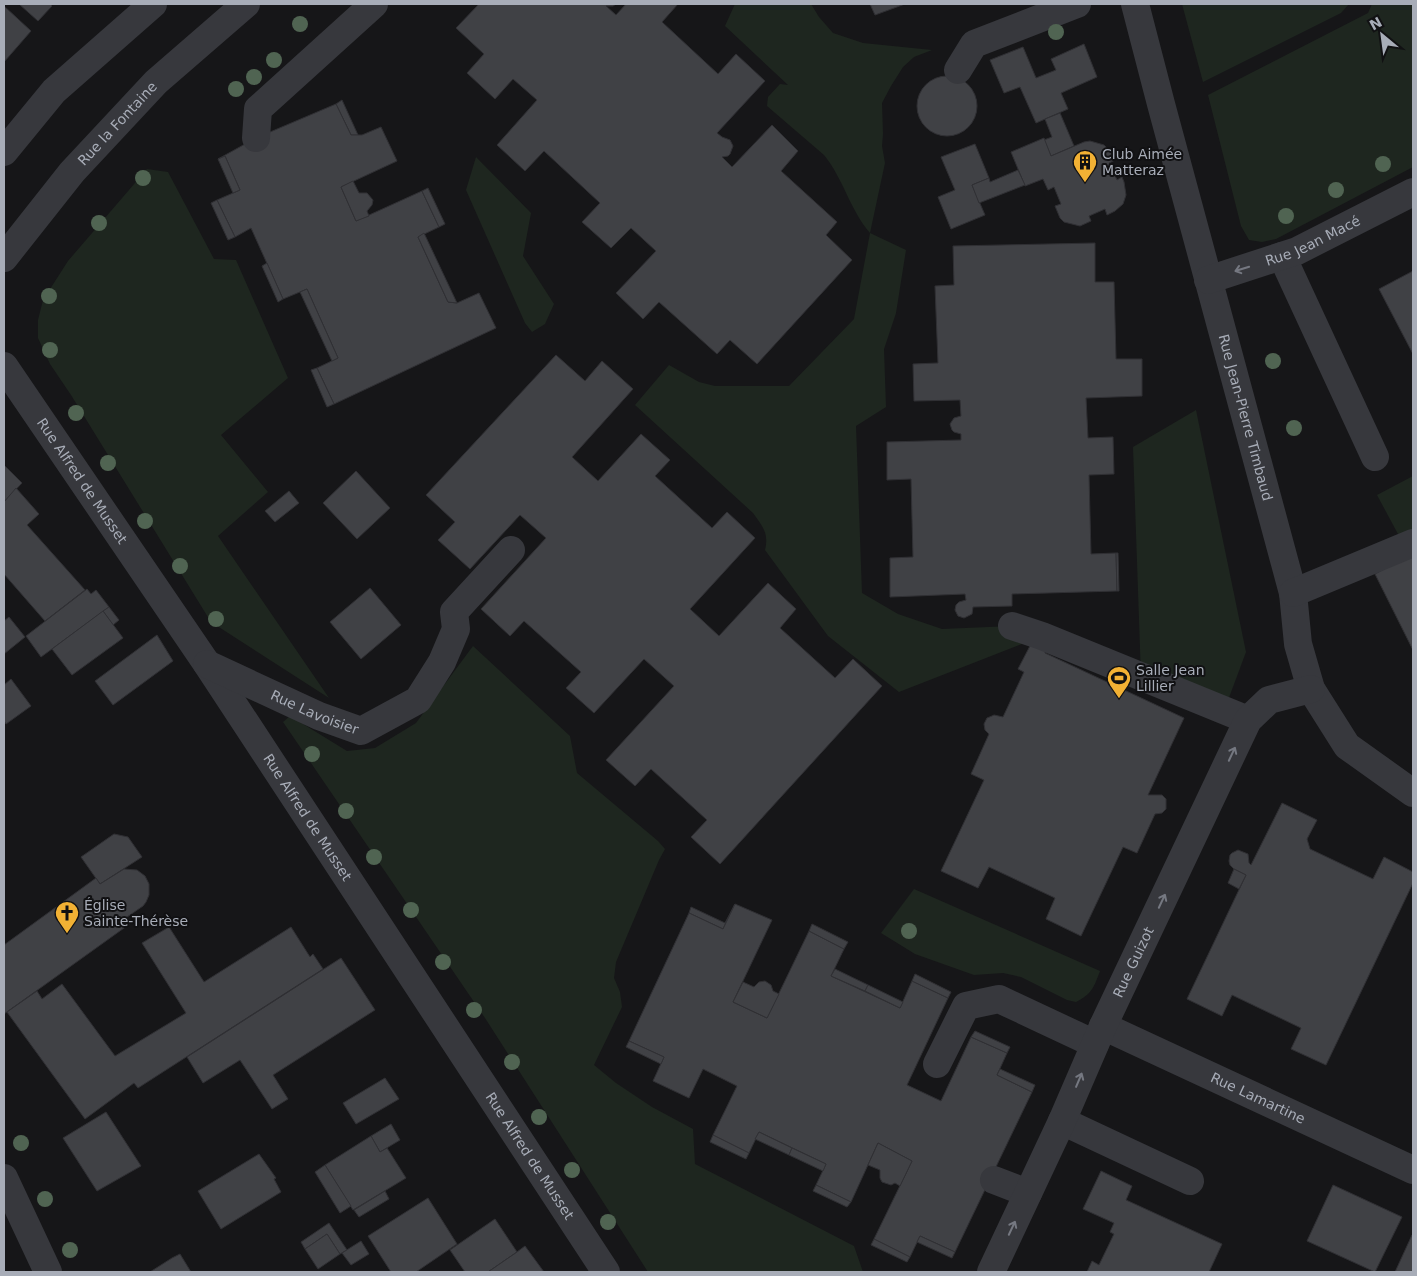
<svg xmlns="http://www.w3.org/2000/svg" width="1417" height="1276" font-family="'DejaVu Sans',sans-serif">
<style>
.green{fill:#1e261f}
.building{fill:#404145;stroke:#303034}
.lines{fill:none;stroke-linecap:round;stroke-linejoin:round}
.minor{stroke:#37383d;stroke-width:28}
.tree{fill:#506452}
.oneway{stroke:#757881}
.labels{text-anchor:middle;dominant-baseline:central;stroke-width:4;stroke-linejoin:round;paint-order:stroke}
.street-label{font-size:14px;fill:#a8adb8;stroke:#111113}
.poi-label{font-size:14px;fill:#a8adb8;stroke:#111113;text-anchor:start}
</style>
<rect width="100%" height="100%" fill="#161618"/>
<g class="green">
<path d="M735 4H811L819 17 833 33 863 43 932 50 914 57 903 67 891 86 882 103 883 134 882 146 885 163 870 233 906 250 896 313 884 349 886 407 856 426 862 593 898 614 942 629 1012 626 1042 636 899 692 828 636 765 550C769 533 763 527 753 513L635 405 669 365 699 382 715 386H789L854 319 870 233C850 210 843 178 824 155L767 106 768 97 780 84 788 85 725 26Z"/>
<path d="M1182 4H1349L1341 13 1203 82Z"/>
<path d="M1372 4H1413V167L1276 239 1262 242 1249 240 1241 226 1208 95 1368 13Z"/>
<path d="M476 157 531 213 523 256 554 304 545 324 532 332 525 323 466 190Z"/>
<path d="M147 169 168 172 214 259 236 260 288 378 221 435 268 492 218 536 329 698 211 622 71 395 50 364 38 338V320L43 300 68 261Z"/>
<path d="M1196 410 1246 652 1224 711 1141 677 1133 447Z"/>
<path d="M1413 476V543L1405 547 1377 495Z"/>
<path d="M473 646 570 736 577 773 658 841 665 849 659 860 616 962 614 978 620 992 622 1007 594 1065 616 1083 652 1107 693 1129 695 1164 854 1246 863 1272H648L485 1018 283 722 290 716 347 751 375 748 416 723Z"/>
<path d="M914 889 1100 971C1094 987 1092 994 1076 1002L1067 1000 1021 977 1003 973 974 975 915 954 881 933Z"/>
</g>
<g class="building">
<path d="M19 4H50L52 6 38 21Z"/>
<path d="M479 4H616L613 6H606L616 15 626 4H678L662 22 718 74 736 54 765 81 717 133 722 137 730 140 733 146 730 154 728 156 722 157 732 167 772 125 798 151 781 171 837 222 826 235 852 260 757 364 730 340 717 354 659 302 643 319 616 293 656 251 631 228 611 248 582 222 600 203 544 151 525 171 497 145 537 100 513 79 495 99 467 73 484 54 456 28Z"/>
<path d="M870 4H905L875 15Z"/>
<path d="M4 6 31 31 4 62Z"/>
<path d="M1084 44 1097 77 1061 93 1068 109 1036 123 1020 87 1004 93 990 60 1023 47 1036 78 1056 70 1051 59Z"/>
<circle cx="947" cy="106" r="30"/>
<path d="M342 100 358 135H351L336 104Z"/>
<path d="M336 104 351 135H362L381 127 397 161 341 187 356 221 422 191 439 227 418 237 448 302 457 303 479 293 496 328 334 404 317 368 338 358 307 289 283 299 251 228 235 237 217 200 240 190 225 156 218 159 256 138Z"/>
<path d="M1060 113 1074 146 1051 156 1044 140 1052 137 1045 119Z"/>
<path d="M1044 138 1051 156 1084 142 1090 141 1104 145 1112 153 1115 160 1109 163 1117 180 1122 177 1124 182 1126 195 1123 204 1115 211 1107 215 1105 209 1089 216 1091 221 1080 226 1064 222 1060 218 1055 206 1061 204 1054 187 1048 190 1043 179 1025 186 1011 152Z"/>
<path d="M975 144 989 178 972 185 985 215 951 229 938 197 955 190 941 157Z"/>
<path d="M225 156 240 190 233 193 218 159Z"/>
<path d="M1018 170 1025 185 979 203 972 185 989 178 990 182Z"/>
<path d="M353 181 359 193H367L373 200 372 205 367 211 369 216 356 221 341 187Z"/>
<path d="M428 188 445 224 439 227 422 191Z"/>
<path d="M217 200 235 237 228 240 211 203Z"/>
<path d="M424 233 457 303 448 302 418 237Z"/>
<path d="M1095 243V282H1114L1116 359H1142V396L1086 398 1088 438 1113 437 1114 474 1089 475 1091 554 1116 553 1117 591 1012 594V606L973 607 972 614 964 618 958 616 955 610 956 605 959 602 966 600 965 594 890 597V558L913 557 911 479 887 480V442L961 440V434L954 432 952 430 950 424 954 418 961 416 960 400 914 401 913 364 938 363 935 286 954 285 953 246Z"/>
<path d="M267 263 283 299 278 302 262 266Z"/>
<path d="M1413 271V354L1379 289Z"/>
<path d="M307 289 338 358 332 361 300 292Z"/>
<path d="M556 355 585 381 602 361 633 389 572 457 598 481 641 434 670 460 655 476 712 528 727 512 755 538 690 609 719 636 768 583 796 609 780 628 835 678 853 659 882 686 720 864 691 837 707 820 651 769 635 786 606 760 674 686 644 659 594 713 566 688 581 672 524 621 510 636 481 609 546 538 520 515 470 569 438 540 455 522 426 495Z"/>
<path d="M317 368 334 404 327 407 311 370Z"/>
<path d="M4 465 22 483 4 502Z"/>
<path d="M356 471 390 508 357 539 323 503Z"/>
<path d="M16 488 39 514 27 525 85 590 45 621 4 574V502Z"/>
<path d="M289 491 299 503 275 522 265 511Z"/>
<path d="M1116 553H1118L1119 591H1117Z"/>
<path d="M1413 554V650L1375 574Z"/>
<path d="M370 588 401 625 361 659 330 622Z"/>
<path d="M87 589 91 594 96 590 109 607 41 657 26 636Z"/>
<path d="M109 607 119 620 113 625 103 611Z"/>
<path d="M103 611 123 638 72 675 52 649Z"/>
<path d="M9 617 25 637 4 654V621Z"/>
<path d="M157 635 173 661 113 705 95 681Z"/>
<path d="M1031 644 1045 651V653L1184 718 1148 795H1162L1166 799V809L1162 813 1155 814 1137 853 1123 847 1081 936 1046 919 1055 898 989 867 978 888 941 871 984 780 971 774 989 734 985 730 984 724 987 718 992 716 994 715 1003 717 1024 672 1018 669Z"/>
<path d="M11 679 31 706 6 724 4 721V685Z"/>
<path d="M1282 803 1317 820 1307 839 1310 849 1373 879 1384 857 1413 872V883L1326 1065 1291 1049 1301 1028 1232 995 1222 1016 1187 999 1246 875 1234 869 1230 865 1229 861 1230 855 1232 853 1238 850 1248 854 1249 863 1251 865Z"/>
<path d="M114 834 128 837 142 857 100 884 81 857Z"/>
<path d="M124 869 137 870 145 876 149 884V895L146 902 143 906 127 917 131 923 4 1014V945L96 878 100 884Z"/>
<path d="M1234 869 1246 875 1239 889 1228 883Z"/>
<path d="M735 904 723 929 689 913 691 907 725 923Z"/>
<path d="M735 904 772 920 733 1002 767 1018 809 931 844 949 831 976 900 1008 912 981 948 998 907 1085 941 1101 971 1037 1007 1053 997 1075 1032 1092 955 1252 920 1236 910 1257 874 1239 912 1161 878 1143 851 1202 816 1185 826 1164 759 1132 749 1153 713 1135 737 1086 703 1069 689 1098 653 1081 664 1057 629 1041 689 913 723 929Z"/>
<path d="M812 924 848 942 844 949 809 931Z"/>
<path d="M169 927 204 982 291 927 310 957 313 954 323 969 138 1088 134 1083 85 1119 7 1012 37 991 42 999 62 984 115 1056 186 1013 142 943Z"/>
<path d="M341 958 375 1010 273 1075 288 1099 272 1109 240 1060 203 1083 187 1057Z"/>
<path d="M835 969 868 985 865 991 831 976Z"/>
<path d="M915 974 951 992 948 998 912 981Z"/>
<path d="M765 981 771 985 773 991 779 994 767 1018 733 1002 743 982 754 987 759 982Z"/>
<path d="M868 985 903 1002 900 1008 865 991Z"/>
<path d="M975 1031 1010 1047 1007 1053 971 1037Z"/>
<path d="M629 1041 664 1057 661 1064 626 1047Z"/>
<path d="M1000 1069 1035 1085 1032 1092 997 1075Z"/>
<path d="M385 1078 399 1099 356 1124 343 1103Z"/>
<path d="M106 1112 141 1166 97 1191 63 1138Z"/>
<path d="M391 1124 400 1140 380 1152 371 1136Z"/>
<path d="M759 1132 792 1148 789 1155 755 1139Z"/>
<path d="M713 1135 749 1153 746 1159 710 1142Z"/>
<path d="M371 1136 380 1152 387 1148 406 1178 353 1210 325 1165Z"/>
<path d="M878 1143 912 1161 900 1186 895 1183 891 1185 882 1182 880 1178V1170L868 1165Z"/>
<path d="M792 1148 826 1164 823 1171 789 1155Z"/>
<path d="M259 1154 276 1178 274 1179 281 1192 221 1229 198 1191Z"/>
<path d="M325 1165 351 1206 340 1213 315 1172Z"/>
<path d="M1101 1171 1132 1186 1126 1200 1222 1244 1209 1272H1087L1092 1261 1099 1265 1114 1234 1110 1232 1114 1223 1083 1209Z"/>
<path d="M816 1185 851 1202 847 1207 813 1191Z"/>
<path d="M1333 1185 1402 1217 1375 1272 1307 1241Z"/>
<path d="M385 1191 389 1199 359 1217 354 1210Z"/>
<path d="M428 1198 457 1244 416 1272H391L368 1236Z"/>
<path d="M495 1219 517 1252 488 1272H465L450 1250Z"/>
<path d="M329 1223 347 1250 340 1254 327 1234 305 1249 301 1242Z"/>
<path d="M327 1234 340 1254 318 1269 305 1249Z"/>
<path d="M1412 1235H1413V1272H1395Z"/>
<path d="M920 1236 955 1252 952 1258 917 1242Z"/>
<path d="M874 1239 910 1257 907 1262 871 1245Z"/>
<path d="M361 1241 369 1254 351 1265 342 1253Z"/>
<path d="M525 1246 544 1272H488L517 1252Z"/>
<path d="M180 1254 191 1272H150L172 1258Z"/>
</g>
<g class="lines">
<g class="minor">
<path id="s1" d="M1135 4 1161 104 1293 593 1298 644 1311 689 1347 746 1413 793"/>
<path d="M958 70 974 44 1077 4"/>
<path d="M256 138 258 109 374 4"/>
<path d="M4 152 54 91 153 4"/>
<path d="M1282 256 1375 457"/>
<path id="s2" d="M4 258 72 172 156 82 246 4"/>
<path id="s3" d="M1208 280 1297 251 1413 192"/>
<path id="s4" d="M4 366 207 664 606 1272"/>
<path d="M1293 593 1413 543"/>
<path d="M1012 626 1042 636 1248 720"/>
<path id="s5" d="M207 664 319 716 361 731 418 700 442 662 456 629 454 612 511 550"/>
<path id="s6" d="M1103 1026 1413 1170"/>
<path d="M937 1064 966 1006 999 999 1095 1044"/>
<path d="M1062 1121 1190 1181"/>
<path d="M4 1178 48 1272"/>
<path d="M994 1180 1028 1193"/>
<path id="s7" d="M991 1272 1062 1121 1103 1026 1248 720 1269 700 1311 689"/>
</g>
</g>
<g class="tree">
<circle cx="300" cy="24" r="8"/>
<circle cx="1056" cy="32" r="8"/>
<circle cx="274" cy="60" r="8"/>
<circle cx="254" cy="77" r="8"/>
<circle cx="236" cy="89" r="8"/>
<circle cx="1383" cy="164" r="8"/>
<circle cx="143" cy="178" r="8"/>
<circle cx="1336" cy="190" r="8"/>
<circle cx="1286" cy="216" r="8"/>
<circle cx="99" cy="223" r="8"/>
<circle cx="49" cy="296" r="8"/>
<circle cx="50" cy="350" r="8"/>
<circle cx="1273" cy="361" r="8"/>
<circle cx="76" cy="413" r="8"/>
<circle cx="1294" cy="428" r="8"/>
<circle cx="108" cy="463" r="8"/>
<circle cx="145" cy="521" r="8"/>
<circle cx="180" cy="566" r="8"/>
<circle cx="216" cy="619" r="8"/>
<circle cx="312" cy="754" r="8"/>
<circle cx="346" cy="811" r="8"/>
<circle cx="374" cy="857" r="8"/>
<circle cx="411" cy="910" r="8"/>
<circle cx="909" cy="931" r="8"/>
<circle cx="443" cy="962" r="8"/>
<circle cx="474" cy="1010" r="8"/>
<circle cx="512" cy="1062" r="8"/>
<circle cx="539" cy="1117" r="8"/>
<circle cx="21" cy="1143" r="8"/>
<circle cx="572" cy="1170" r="8"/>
<circle cx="45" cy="1199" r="8"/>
<circle cx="608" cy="1222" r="8"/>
<circle cx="70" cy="1250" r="8"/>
</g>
<defs><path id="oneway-shaft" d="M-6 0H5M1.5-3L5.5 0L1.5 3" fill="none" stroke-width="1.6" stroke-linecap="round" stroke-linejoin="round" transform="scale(1.25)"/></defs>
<g class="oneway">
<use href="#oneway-shaft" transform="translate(1242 269) rotate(163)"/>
<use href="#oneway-shaft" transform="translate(1232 754) rotate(-65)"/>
<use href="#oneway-shaft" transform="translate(1162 901) rotate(-65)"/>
<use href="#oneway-shaft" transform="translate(1079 1080) rotate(-67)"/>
<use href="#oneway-shaft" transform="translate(1012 1228) rotate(-65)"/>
</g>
<defs>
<g id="building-pin" transform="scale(1.25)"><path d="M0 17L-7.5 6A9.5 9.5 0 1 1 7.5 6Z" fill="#f2b134" stroke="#111113"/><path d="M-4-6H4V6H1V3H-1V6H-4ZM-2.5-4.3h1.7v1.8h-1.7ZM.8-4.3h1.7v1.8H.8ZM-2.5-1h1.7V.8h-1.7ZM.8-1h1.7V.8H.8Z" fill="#111"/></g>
<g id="stadium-pin" transform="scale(1.25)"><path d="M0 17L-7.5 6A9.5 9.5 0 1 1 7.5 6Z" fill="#f2b134" stroke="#111113"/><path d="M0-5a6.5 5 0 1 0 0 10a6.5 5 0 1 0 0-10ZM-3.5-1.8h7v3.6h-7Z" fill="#111"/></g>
<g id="church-pin" transform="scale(1.25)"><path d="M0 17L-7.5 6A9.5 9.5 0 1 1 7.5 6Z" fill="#f2b134" stroke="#111113"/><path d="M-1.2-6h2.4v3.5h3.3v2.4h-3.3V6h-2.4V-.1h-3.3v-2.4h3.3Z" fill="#111"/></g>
</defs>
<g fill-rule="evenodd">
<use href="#building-pin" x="1085" y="162"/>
<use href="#stadium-pin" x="1119" y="678"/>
<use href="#church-pin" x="67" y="913"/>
</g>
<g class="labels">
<g class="street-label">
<text stroke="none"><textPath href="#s2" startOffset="176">Rue la Fontaine</textPath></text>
<text stroke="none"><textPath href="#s3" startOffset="112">Rue Jean Macé</textPath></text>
<text stroke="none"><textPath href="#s1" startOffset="428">Rue Jean-Pierre Timbaud</textPath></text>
<text stroke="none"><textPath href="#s4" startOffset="139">Rue Alfred de Musset</textPath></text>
<text stroke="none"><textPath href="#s5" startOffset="118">Rue Lavoisier</textPath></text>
<text stroke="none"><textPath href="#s4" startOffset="544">Rue Alfred de Musset</textPath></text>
<text stroke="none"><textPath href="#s7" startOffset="341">Rue Guizot</textPath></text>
<text stroke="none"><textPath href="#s6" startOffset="171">Rue Lamartine</textPath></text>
<text stroke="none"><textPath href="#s4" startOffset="949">Rue Alfred de Musset</textPath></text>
</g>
<g class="poi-label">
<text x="1102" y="154">Club Aimée<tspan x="1102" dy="16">Matteraz</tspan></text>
<text x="1136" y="670">Salle Jean<tspan x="1136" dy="16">Lillier</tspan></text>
<text x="84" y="905">Église<tspan x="84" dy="16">Sainte-Thérèse</tspan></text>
</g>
</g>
<rect width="1417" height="1276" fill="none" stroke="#a8adb8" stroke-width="10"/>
<g transform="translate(1382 35) rotate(331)" stroke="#111113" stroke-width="4" paint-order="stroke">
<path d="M0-4L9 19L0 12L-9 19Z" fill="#a8adb8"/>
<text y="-8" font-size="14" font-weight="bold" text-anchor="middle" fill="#a8adb8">N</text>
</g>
</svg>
